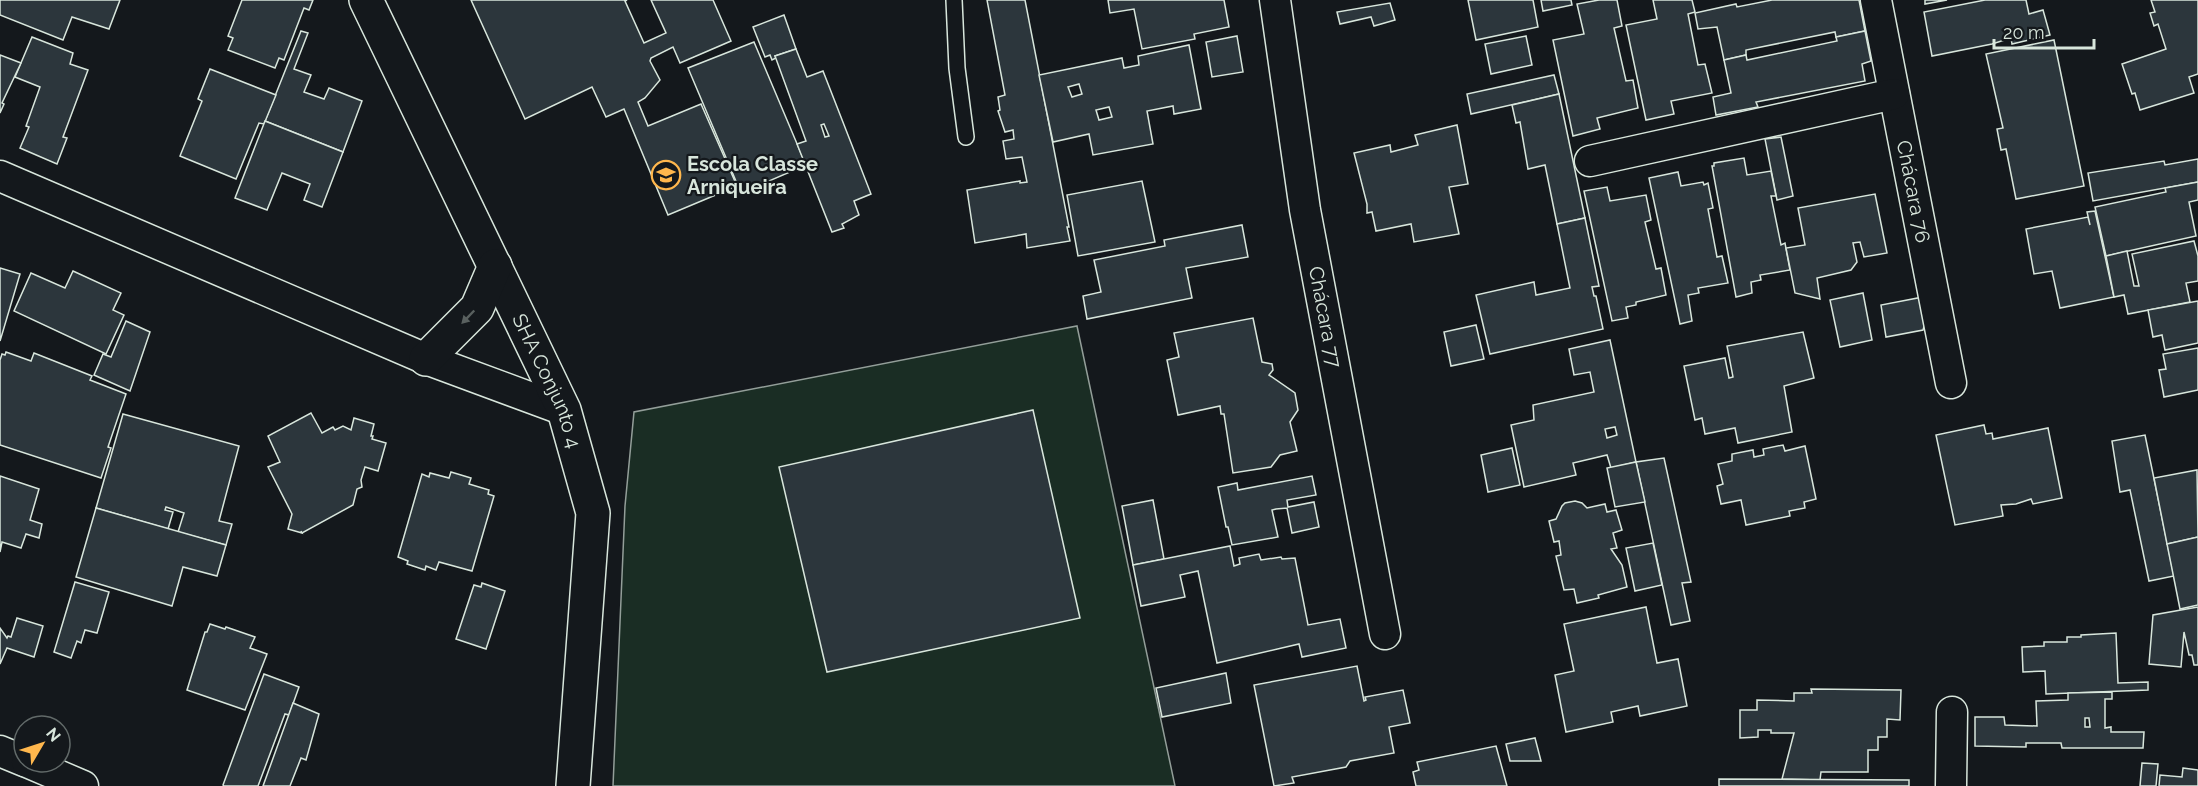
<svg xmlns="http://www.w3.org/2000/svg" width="2198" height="786" font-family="Raleway,sans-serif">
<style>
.green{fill:#1a2d24;stroke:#939e99;stroke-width:1.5}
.building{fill:#2c363c;stroke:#d8e6dc;stroke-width:1.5;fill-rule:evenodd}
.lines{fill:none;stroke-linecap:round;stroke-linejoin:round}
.lane-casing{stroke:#d8e6dc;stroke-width:18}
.street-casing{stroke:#d8e6dc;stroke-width:33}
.secondary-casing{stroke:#d8e6dc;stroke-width:36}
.lane{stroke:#14181c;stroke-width:15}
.street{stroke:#14181c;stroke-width:30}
.secondary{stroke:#14181c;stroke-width:33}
.oneway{fill:#59605f}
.labels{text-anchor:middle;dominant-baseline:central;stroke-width:4.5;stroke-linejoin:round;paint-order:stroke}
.poi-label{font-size:20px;font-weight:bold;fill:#d8e6dc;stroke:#14181c;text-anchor:start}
.street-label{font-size:20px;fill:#d8e6dc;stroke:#14181c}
</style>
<rect width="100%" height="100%" fill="#14181c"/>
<path class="green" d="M1077 326 1175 786H613L625 506 634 412Z"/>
<g class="building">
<path d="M0 0H120L109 29 72 17 63 40 0 15Z"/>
<path d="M242 0H313L309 10 304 8 284 60 279 58 275 68 228 50 233 38 228 36Z"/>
<path d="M471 0H627L625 1 644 43 666 33 651 0H713L731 41 680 63 673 47 651 58 650 61 660 80 645 98 638 102 648 126 701 104 737 186 668 215 624 109 606 117 592 87 525 119Z"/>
<path d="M987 0H1025L1069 227H1067L1070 241 1027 248 1026 234 975 243 967 190 1020 181V183L1027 182 1022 157 1006 159 1003 141 1014 139 1013 130 1005 132 998 111 1000 110 998 97 1005 95Z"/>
<path d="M1108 0H1224L1229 27 1194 34 1195 39 1142 49 1134 9 1110 13Z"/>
<path d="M1468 0H1533L1538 27 1476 40Z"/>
<path d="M1541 0H1571L1572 5 1543 11Z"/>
<path d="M1599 0H1617L1622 26 1614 28 1626 81 1633 80 1638 108 1597 118 1600 129 1573 136 1553 40 1584 34 1577 4Z"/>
<path d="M1653 0H1692L1695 12 1688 14 1698 65 1705 64 1712 93 1671 101 1674 114 1646 120 1626 25 1657 19Z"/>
<path d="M1772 0H1859L1865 31 1836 37 1835 32 1746 50V55L1724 60 1717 27 1698 29 1695 13 1736 4 1737 7Z"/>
<path d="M1925 0H1947L1925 4Z"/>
<path d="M1985 0H2026L2029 14 2043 10 2050 35 2012 44 2011 38 1992 44 1932 56 1924 12Z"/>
<path d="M2151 0H2198V74L2189 77 2194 93 2140 110 2135 93 2132 94 2122 64 2166 49 2158 24 2154 26 2150 13 2155 12Z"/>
<path d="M1390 3 1395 20 1374 26 1371 17 1340 24 1337 12Z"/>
<path d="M784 15 796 49 775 56 776 58 772 60 770 55 765 57 753 27Z"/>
<path d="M301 31 308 33 294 69 311 75 304 92 324 99 329 88 362 101 343 152 265 121Z"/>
<path d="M1865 31 1871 61 1862 64 1865 81 1756 102 1758 107 1716 115 1713 97 1731 93 1724 60 1746 55 1747 60 1837 41 1836 37Z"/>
<path d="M1237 36 1243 72 1212 77 1206 42Z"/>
<path d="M1526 36 1532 65 1491 74 1485 44Z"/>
<path d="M32 37 73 53 70 64 88 70 63 137 67 138 57 164 20 148 29 127 26 126 40 87 15 77Z"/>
<path d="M2054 40 2084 186 2016 199 2006 149 2001 150 1997 129 2003 128 1986 54Z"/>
<path d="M754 42 806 165 741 193 688 68Z"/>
<path d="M1189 45 1201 109 1174 114 1173 106 1147 111 1153 144 1093 155 1089 134 1053 142 1039 75 1122 58 1124 68 1139 65 1138 56ZM1079 84 1082 94 1072 97 1068 87ZM1109 107 1112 117 1099 120 1096 110Z"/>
<path d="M796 49 807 77 823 71 871 194 854 201 859 215 842 224 844 228 832 232 797 144 806 141 775 56ZM824 124 829 136 825 137 821 125Z"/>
<path d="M0 55 21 63 2 103 4 104 0 113Z"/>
<path d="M210 69 276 95 264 124 259 123 236 179 180 156 202 101 198 99Z"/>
<path d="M1554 75 1559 94 1471 114 1467 94Z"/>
<path d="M1559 94 1585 218 1557 224 1545 165 1528 169 1520 122 1516 123 1512 105Z"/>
<path d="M265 121 343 152 322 207 304 200 310 184 282 173 267 210 235 198Z"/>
<path d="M1457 125 1468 184 1449 187 1459 234 1414 242 1411 224 1376 231 1372 212 1367 213V204L1354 153 1390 145 1391 152 1418 145 1415 135Z"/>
<path d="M1781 137 1793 196 1777 200 1765 139Z"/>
<path d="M1744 158 1747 175 1771 171 1776 196H1771L1781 245 1785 243 1790 270 1760 275 1761 280 1751 282 1752 293 1736 297 1712 166H1714V163Z"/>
<path d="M2198 159V182L2093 201 2088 173 2164 161 2165 165Z"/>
<path d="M1678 172 1681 186 1703 182 1704 185 1708 183 1713 208 1708 209 1717 257 1722 256 1728 283 1698 288 1699 293 1688 295 1692 321 1680 324 1649 178Z"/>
<path d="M1142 181 1155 242 1078 256 1067 195Z"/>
<path d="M2198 182V200L2189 202 2196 236 2106 256 2095 207 2166 192 2165 188Z"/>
<path d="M1607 187 1610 201 1646 195 1651 220 1645 222 1656 269 1661 268 1666 295 1636 302V305L1626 307 1628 318 1612 321 1584 191Z"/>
<path d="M1875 194 1887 253 1864 257 1860 242 1853 243 1857 262 1851 270 1817 278 1820 299 1795 293 1786 248 1805 245 1798 208Z"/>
<path d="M2095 211 2114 297 2060 308 2052 271 2034 274 2026 229 2088 217 2090 225 2087 212Z"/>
<path d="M1585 218 1599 286 1592 287 1594 296H1596L1603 329 1490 354 1476 295 1534 282 1536 295 1570 288 1557 224Z"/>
<path d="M1242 225 1248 257 1186 268 1192 298 1087 319 1083 296 1101 292 1094 260 1165 246 1164 240Z"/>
<path d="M2194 241 2198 256V281L2186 283 2190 302 2128 314 2124 295 2114 297 2106 256 2127 251 2134 286H2139L2132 254Z"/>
<path d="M0 268 20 274 0 341Z"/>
<path d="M73 271 121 293 113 310 124 315 106 354 14 311 31 273 65 288Z"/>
<path d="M1863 293 1872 340 1840 347 1830 300Z"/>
<path d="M1923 297 1926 320 1923 330 1886 337 1881 305Z"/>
<path d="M2198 301V343L2165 350 2162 335 2153 337 2148 310Z"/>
<path d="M1253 318 1262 362 1272 364 1273 370 1269 375 1295 393 1298 410 1290 422 1297 451 1280 455 1271 467 1233 473 1224 414H1221L1220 406 1178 415 1167 360 1179 357 1174 333Z"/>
<path d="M126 321 150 332 130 391 94 375 103 354 111 357Z"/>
<path d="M1476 325 1484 359 1451 366 1444 332Z"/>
<path d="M1803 332 1814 378 1784 386 1792 432 1738 443 1735 428 1705 434 1702 418 1695 420 1684 366 1725 358 1729 378 1733 377 1727 346Z"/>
<path d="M1610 340 1636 462 1611 468 1607 455 1573 463 1576 475 1524 487 1511 425 1534 420 1533 405 1594 392 1590 372 1574 375 1569 349ZM1615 427 1617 435 1607 438 1605 429Z"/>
<path d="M2198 348V390L2164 397 2159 370 2166 369 2163 354Z"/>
<path d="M6 352 31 361 34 353 92 376 90 380 126 394 108 447 111 448 101 478 0 445V360L2 354 5 355Z"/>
<path d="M1033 410 1080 618 827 672 779 467Z"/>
<path d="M311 413 322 433 333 427 335 430 343 426 351 430 354 418 374 424 371 436H373L372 439 386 443 378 471 365 467 361 480 362 487 357 489 353 505 302 533 301 531 302 533 288 529 292 514 268 467 280 462 268 436Z"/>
<path d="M123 414 239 446 219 521 232 524 226 545 178 532 184 513 166 507 165 510 173 512 168 529 96 508Z"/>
<path d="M1984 425 1986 434 1992 433 1993 439 2048 428 2062 498 2033 504 2031 499 2016 504 2001 505 2003 516 1955 525 1936 435Z"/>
<path d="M2145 435 2174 576 2149 581 2130 490 2120 492 2112 441Z"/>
<path d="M1783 445 1785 451 1805 446 1816 499 1804 502 1805 508 1789 511 1790 516 1746 525 1741 500 1721 504 1717 486 1723 484 1718 464 1732 461V454L1753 450 1754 457 1764 455 1763 449Z"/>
<path d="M1512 448 1520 485 1488 492 1481 455Z"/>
<path d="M1664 458 1691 582 1682 583 1690 621 1671 625 1636 462Z"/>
<path d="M1636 462 1645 502 1615 507 1607 468Z"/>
<path d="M2197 470 2198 537 2167 544 2154 478Z"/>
<path d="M451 472 471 478 469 484 489 490 488 494 494 496 472 571 439 562 436 570 426 566 425 570 407 564 408 561 398 557 422 474 429 477 430 473 449 478Z"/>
<path d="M0 476 39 489 30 520 42 524 39 538 26 534 21 548 2 542 0 552Z"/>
<path d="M1312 476 1316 495 1287 500 1288 507 1314 502 1319 527 1292 533 1287 508 1276 509 1272 510 1278 537 1232 545 1228 527H1226L1218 487 1237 483 1238 490Z"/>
<path d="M1153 500 1164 559 1133 565 1122 506Z"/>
<path d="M1575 501 1582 503 1587 508 1605 504 1607 512 1616 510 1622 530 1613 533 1617 548 1611 549 1622 565 1627 587 1598 595 1599 598 1577 603 1574 589 1564 590 1556 556 1561 555 1559 541 1554 542 1549 521 1556 519 1562 506 1565 503Z"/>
<path d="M96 508 226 545 217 576 183 567 172 606 76 577Z"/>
<path d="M2198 537V605L2180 609 2167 544Z"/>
<path d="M1653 543 1662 585 1635 591 1626 548Z"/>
<path d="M1230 546 1234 566 1240 564 1239 558 1259 554 1261 560 1281 557 1282 559 1295 558 1308 625 1340 619 1346 648 1302 657 1299 644 1217 663 1198 571 1180 575 1185 597 1141 606 1133 565Z"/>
<path d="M75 582 109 592 97 633 85 630 81 643 77 641 71 658 54 652Z"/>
<path d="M482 583 505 591 486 649 456 639 474 585 481 587Z"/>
<path d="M1646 607 1657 663 1678 659 1687 706 1640 716 1638 706 1611 712 1613 722 1566 732 1555 675 1574 671 1564 624Z"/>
<path d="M2198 607V665H2194L2192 655H2189L2184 632 2181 667 2149 664 2153 615Z"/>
<path d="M17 618 43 626 34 657 7 648 0 664V628L7 638 8 636 11 637Z"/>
<path d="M210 624 225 629 226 627 255 637 250 648 267 654 245 710 187 690 205 632H207Z"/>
<path d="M2116 633 2118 683 2148 682V690L2046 694 2045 671 2023 672 2022 647 2044 646V642H2067V637H2081V635Z"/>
<path d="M1357 666 1364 701 1366 700 1365 697 1403 690 1410 723 1389 727 1394 753 1350 761 1346 767 1292 777 1294 783 1274 786 1254 685Z"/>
<path d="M1226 673 1231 703 1162 717 1156 688Z"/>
<path d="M264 674 299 687 289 715 285 714 258 786H224L223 785Z"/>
<path d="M1811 689 1901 690 1900 720 1887 719V737H1878V750H1868V772H1821L1820 780 1782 779 1794 733H1771V730H1758V737L1740 738V710H1757V700L1794 701V693H1812Z"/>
<path d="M2112 692V699H2105V728L2111 727V732H2144L2143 748H2062L2061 743H2026V747L1975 746V717H2004L2005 725 2037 726 2036 701 2068 700V693ZM2085 718H2089L2090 727H2085Z"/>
<path d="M293 703 319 714 306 760 301 758 290 786H263Z"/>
<path d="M1535 738 1541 761H1510L1506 744Z"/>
<path d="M1496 746 1507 786H1416L1413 772 1419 770 1417 762Z"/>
<path d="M2142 763 2158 764 2156 786H2140Z"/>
<path d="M2183 768 2198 770V786H2159L2160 775 2182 777Z"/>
<path d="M1719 779 1909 780V786H1719Z"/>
</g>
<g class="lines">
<g class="lane-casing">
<path id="lane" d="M954 0 957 68 966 137"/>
</g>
<g class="street-casing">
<g id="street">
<path id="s1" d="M1275 0 1305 210 1385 634"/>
<path id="s2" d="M1876 0 1951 383"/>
<path d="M1590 161 1894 94"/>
<path d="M0 176 426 359 564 410"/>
<path d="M0 751 24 761"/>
<path d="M27 762 83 786"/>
<path d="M1951 786 1952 712"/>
</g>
</g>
<g class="secondary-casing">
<g id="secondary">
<path id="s3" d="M366 0 564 410 593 513 573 786"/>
<path d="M426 359 477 308 495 266"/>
</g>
</g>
<use href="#lane" class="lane"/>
<use href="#street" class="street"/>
<use href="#secondary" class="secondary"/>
</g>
<defs><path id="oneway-solid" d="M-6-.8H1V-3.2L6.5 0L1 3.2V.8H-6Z" transform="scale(1.5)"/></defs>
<use class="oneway" href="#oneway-solid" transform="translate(468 317) rotate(134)"/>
<defs>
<g id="school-ring" transform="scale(1.5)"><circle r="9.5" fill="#14181c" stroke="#ffb74d" stroke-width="1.5"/><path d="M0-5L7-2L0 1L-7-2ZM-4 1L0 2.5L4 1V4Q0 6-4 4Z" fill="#ffb74d"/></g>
</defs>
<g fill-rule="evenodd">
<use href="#school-ring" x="666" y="175"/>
</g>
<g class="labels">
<g class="poi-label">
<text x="687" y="164">Escola Classe<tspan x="687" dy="23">Arniqueira</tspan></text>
</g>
<g class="street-label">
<text stroke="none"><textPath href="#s2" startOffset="195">Chácara 76</textPath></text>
<text stroke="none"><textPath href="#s1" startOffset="321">Chácara 77</textPath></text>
<text stroke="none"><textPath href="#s3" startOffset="422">SHA Conjunto 4</textPath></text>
</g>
</g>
<g transform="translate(42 744) rotate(51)"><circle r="28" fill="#14181c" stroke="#626a69" stroke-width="1.5"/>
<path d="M0-4.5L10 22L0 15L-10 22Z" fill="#ffb74d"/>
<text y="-9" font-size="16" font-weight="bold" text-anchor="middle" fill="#d8e6dc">N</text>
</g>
<path d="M1994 39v9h100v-9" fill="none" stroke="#d8e6dc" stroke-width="3"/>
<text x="2003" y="39" font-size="18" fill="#d8e6dc" stroke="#14181c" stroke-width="4.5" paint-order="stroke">20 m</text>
</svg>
